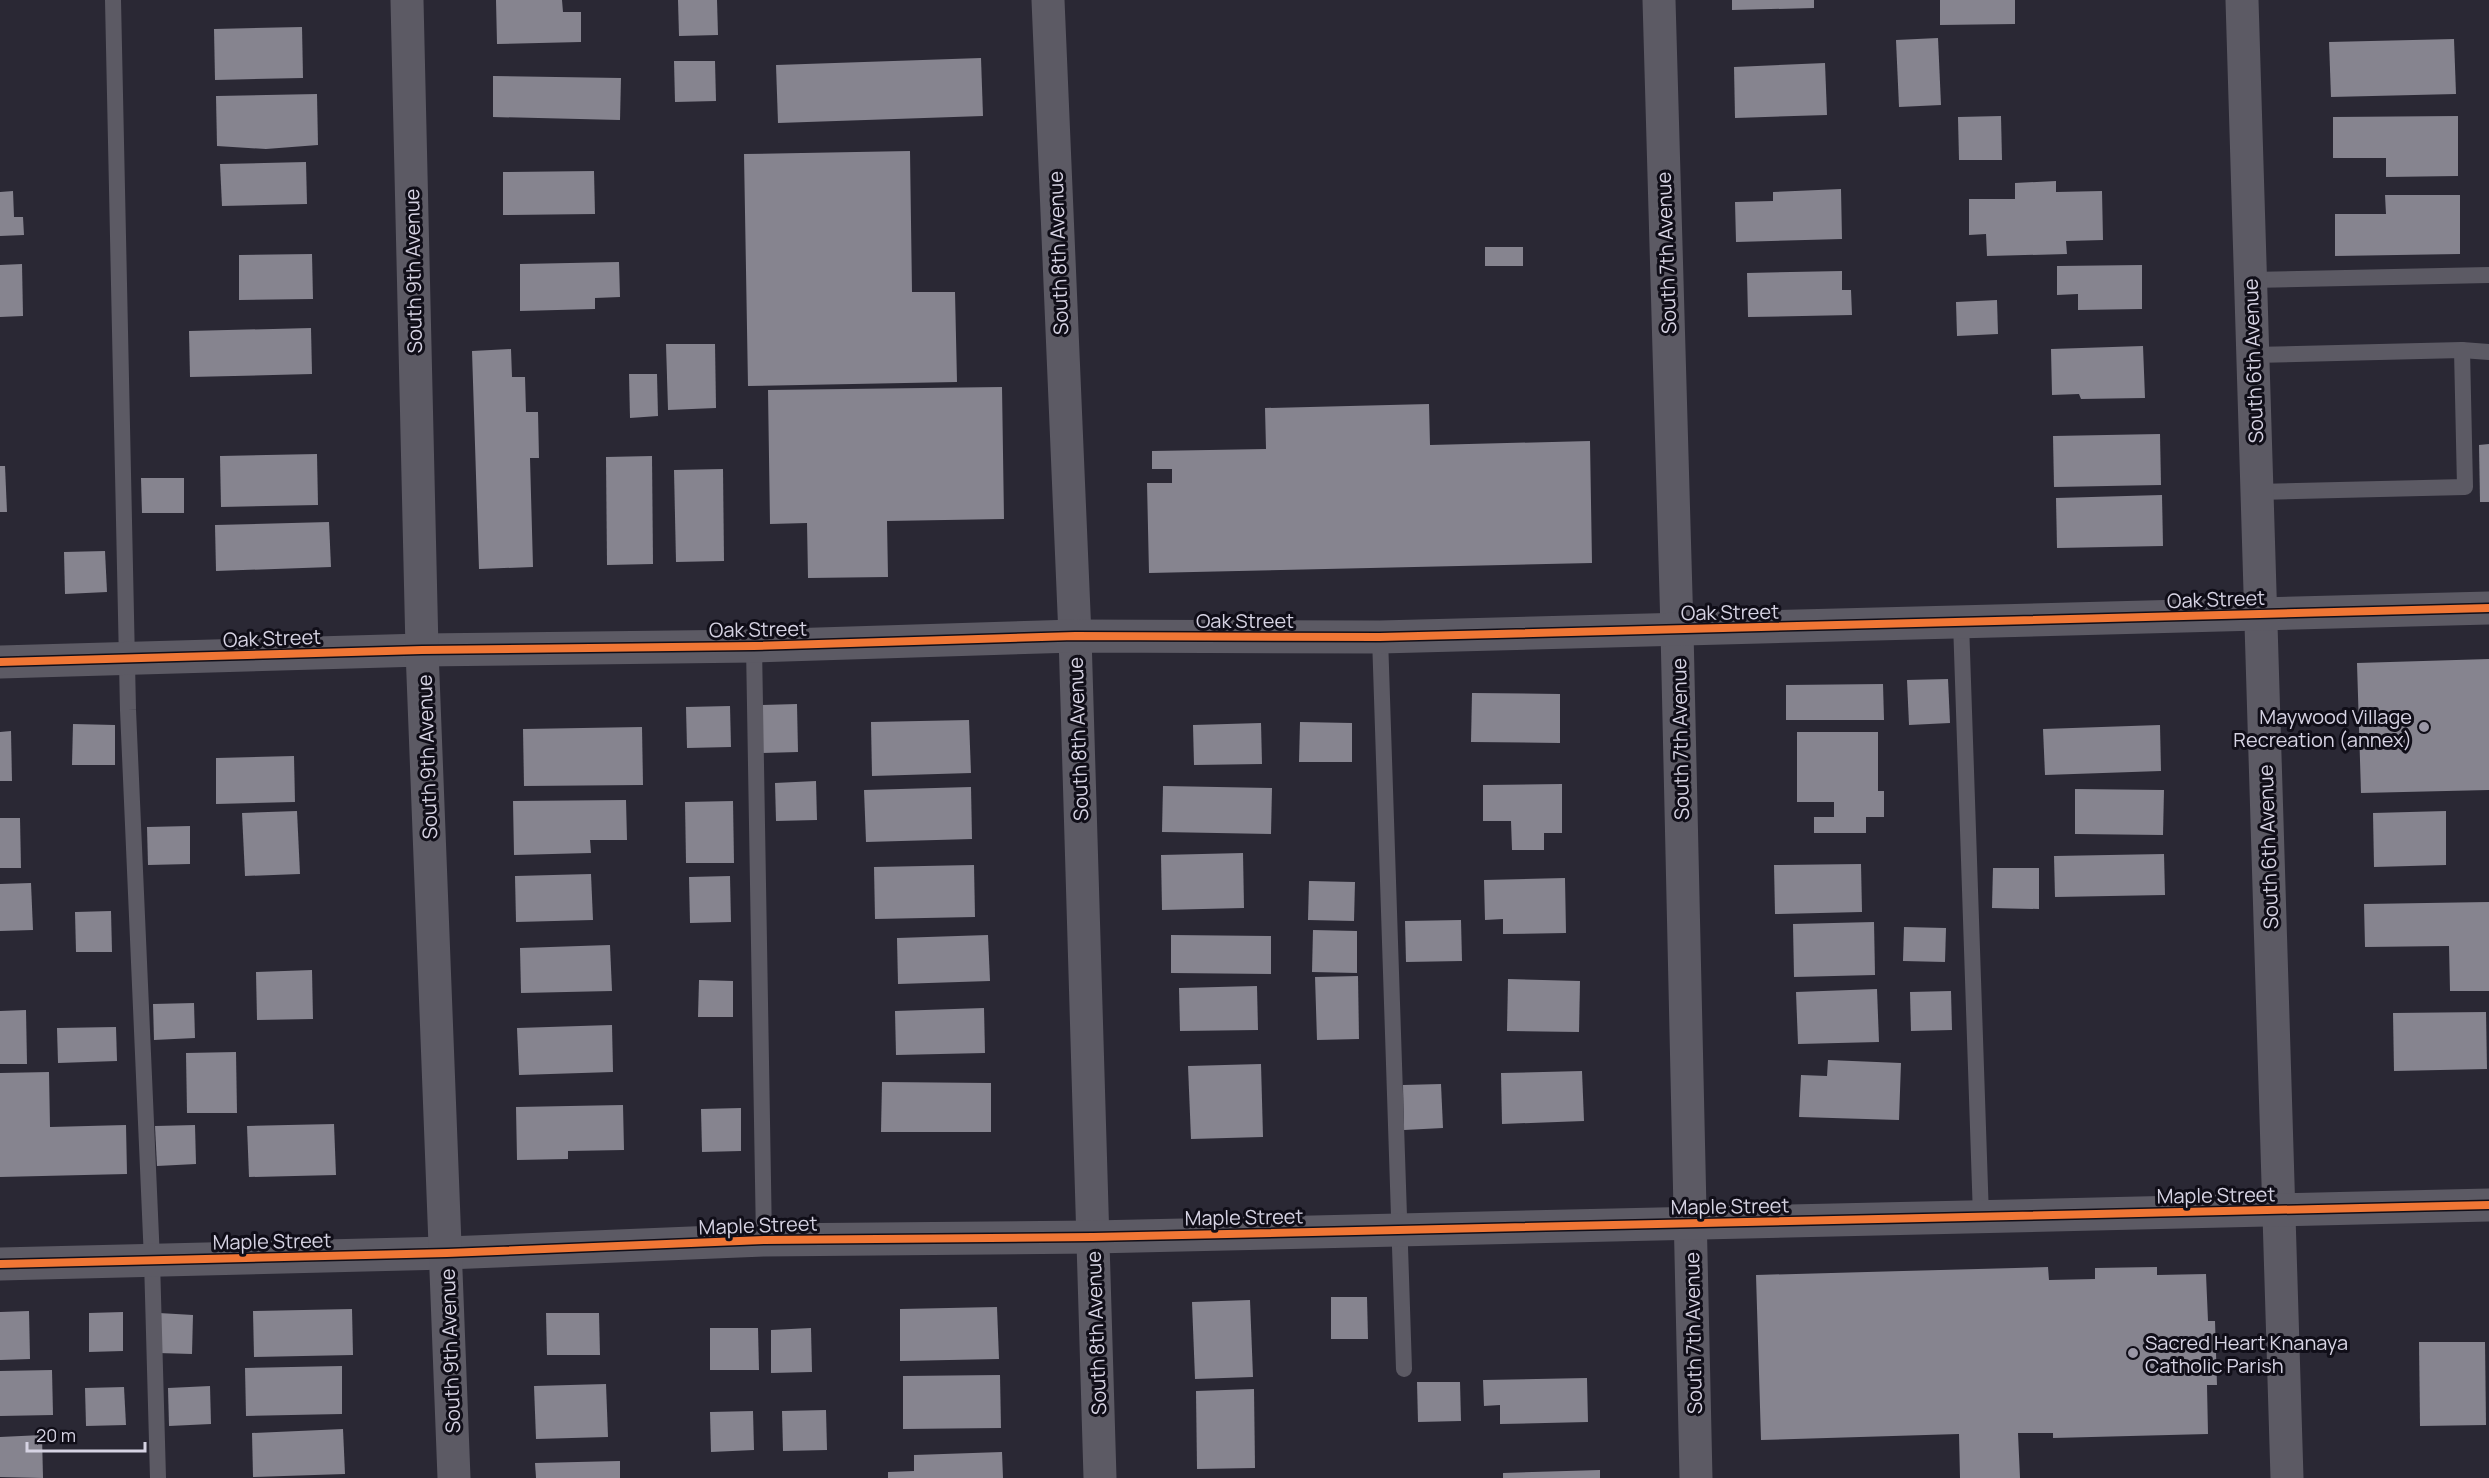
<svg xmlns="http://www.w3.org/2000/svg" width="2489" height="1478" font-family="Manrope,sans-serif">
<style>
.building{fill:#86848f}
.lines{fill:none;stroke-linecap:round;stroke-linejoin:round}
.service{stroke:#5c5a64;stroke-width:16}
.minor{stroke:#5c5a64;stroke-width:33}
.tertiary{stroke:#5c5a64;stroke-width:33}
.cycleway-casing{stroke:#100e18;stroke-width:11}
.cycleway{stroke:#f07635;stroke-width:8}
.poi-dot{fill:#9a97a6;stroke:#100e18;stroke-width:2}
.labels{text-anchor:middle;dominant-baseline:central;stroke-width:6;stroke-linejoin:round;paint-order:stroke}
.street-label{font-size:20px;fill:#d6d3e3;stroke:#100e18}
.poi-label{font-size:20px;fill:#d6d3e3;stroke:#100e18;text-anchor:end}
</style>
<rect width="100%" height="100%" fill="#2a2834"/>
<g class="building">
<path d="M496 0H562L563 12H581V42L497 44Z"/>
<path d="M678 0H717L718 35 679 36Z"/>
<path d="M1732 0H1814V8L1732 10Z"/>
<path d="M1940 0H2015V24L1940 25Z"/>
<path d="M302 27 303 78 215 80 214 29Z"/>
<path d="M1938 38 1941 105 1899 107 1896 40Z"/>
<path d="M2454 39 2456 94 2331 97 2329 42Z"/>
<path d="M981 58 983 116 778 123 776 65Z"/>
<path d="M674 61H715L716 101 675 102Z"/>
<path d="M1825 63 1827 115 1735 118 1734 67Z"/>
<path d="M493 76 621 78 620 120 493 117Z"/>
<path d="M317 94 318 145 266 149 217 146 216 96Z"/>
<path d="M2001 116 2002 160H1959L1958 117Z"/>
<path d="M2458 116V176L2386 177V158H2333V117Z"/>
<path d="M910 151 912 292H955L957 382 748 386 744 154Z"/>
<path d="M306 162 307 204 222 206 220 164Z"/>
<path d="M594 171 595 214 503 215V172Z"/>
<path d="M2056 181V192L2102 191 2103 240 2066 241 2067 254 1987 256 1986 234 1969 235V199H2015V183Z"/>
<path d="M1841 189 1842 239 1736 242 1735 202 1773 201V192Z"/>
<path d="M13 191 14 217H23L24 235 0 236V192Z"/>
<path d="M2385 195H2460V254L2335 256V214H2386Z"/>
<rect x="1485" y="247" width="38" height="19"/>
<path d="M312 254 313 299 239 300V255Z"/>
<path d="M619 262 620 297 595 298V309L520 311V264Z"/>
<path d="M22 264 23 316 0 317V265Z"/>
<path d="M2142 265V309L2078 310V294L2057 295V266Z"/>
<path d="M1842 271V290H1851L1852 315 1748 317 1747 273Z"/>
<path d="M1997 300 1998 334 1957 336 1956 302Z"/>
<path d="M311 328 312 374 190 377 189 331Z"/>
<path d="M666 344H715L716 408 668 410Z"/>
<path d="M2143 346 2145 398 2081 399 2079 394 2052 395 2051 349Z"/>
<path d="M511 349 512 377H525L526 412H538L539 458H530L533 567 479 569 472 351Z"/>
<path d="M629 374H657L658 416 630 418Z"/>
<path d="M1002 387 1004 519 887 521 888 577 808 578 807 523 770 524 768 390Z"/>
<path d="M1429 404 1430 445 1590 441 1592 563 1149 573 1147 483H1172V469H1152V451L1266 449 1265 408Z"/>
<path d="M2160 434 2161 485 2054 487 2053 436Z"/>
<path d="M2489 444V502H2480L2479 445Z"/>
<path d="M317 454 318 505 221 507 220 456Z"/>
<path d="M652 456 653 564 607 565 606 457Z"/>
<path d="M0 466H5L7 512H0Z"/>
<path d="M723 469 724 561 676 562 674 470Z"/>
<path d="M141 478H184V513H142Z"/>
<path d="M2162 495 2163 546 2057 548 2056 498Z"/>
<path d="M329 522 331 567 216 571 215 525Z"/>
<path d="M105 551 107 592 65 594 64 552Z"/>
<path d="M2489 659V790L2361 793 2357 663Z"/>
<path d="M1948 679 1950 723 1909 725 1907 680Z"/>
<path d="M1883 684 1884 720H1786V685Z"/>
<path d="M1472 693 1560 694V743L1471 742Z"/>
<path d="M797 704 798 752 762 753 761 705Z"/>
<path d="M730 706 731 747 687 748 686 707Z"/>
<path d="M969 720 971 773 872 776 871 722Z"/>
<path d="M1300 722 1352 723V762H1299Z"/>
<path d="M1261 723 1262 764 1194 765 1193 725Z"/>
<path d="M73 724 115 725V765H72Z"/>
<path d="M2160 725 2161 771 2045 775 2043 729Z"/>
<path d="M642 727 643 785 524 786 523 729Z"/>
<path d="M11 731 12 781H0V732Z"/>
<path d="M1797 732H1878V791H1884V817H1866V833H1814V817H1834V802H1797Z"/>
<path d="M294 756 295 802 216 804V758Z"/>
<path d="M816 781 817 820 776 821 775 783Z"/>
<path d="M1562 784V833H1544V850H1512L1511 821H1483V785Z"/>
<path d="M1163 786 1272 788 1271 834 1162 832Z"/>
<path d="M971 787 972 839 866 842 864 790Z"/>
<path d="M2075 789 2164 790 2163 835 2075 834Z"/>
<path d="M626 800 627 840H590L591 853 514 855 513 801Z"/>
<path d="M733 801 734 863H686L685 802Z"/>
<path d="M297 811 300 874 245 876 242 813Z"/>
<path d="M2446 811V865L2374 867 2373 813Z"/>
<path d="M0 818H20L21 868H0Z"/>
<path d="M190 826V864L148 865 147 827Z"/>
<path d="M1243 853 1244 908 1162 910 1161 855Z"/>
<path d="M2164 854 2165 895 2055 897 2054 856Z"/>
<path d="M1861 864 1862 912 1775 914 1774 865Z"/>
<path d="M974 865 975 917 875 919 874 867Z"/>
<path d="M1993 868H2039V909L1992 908Z"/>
<path d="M591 874 593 920 516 922 515 876Z"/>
<path d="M730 876 731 922 690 923 689 877Z"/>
<path d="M1565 878 1566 933 1503 934V919L1485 920 1484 880Z"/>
<path d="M1309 881 1355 882 1354 921 1308 920Z"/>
<path d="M31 883 33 930 0 931V884Z"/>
<path d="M2489 902V991H2450L2449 946 2365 947 2364 904Z"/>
<path d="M111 911 112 952H76L75 912Z"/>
<path d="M1461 920 1462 961 1406 962 1405 921Z"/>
<path d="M1874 922 1875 975 1794 977 1793 924Z"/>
<path d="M1904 927 1946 928 1945 962 1903 961Z"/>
<path d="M1313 930 1357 931V973L1312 972Z"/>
<path d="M988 935 990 981 898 984 897 938Z"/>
<path d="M1171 935 1271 936V974L1171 973Z"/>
<path d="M610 945 612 991 521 993 520 948Z"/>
<path d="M312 970 313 1019 257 1020 256 972Z"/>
<path d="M1358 976 1359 1039 1317 1040 1315 977Z"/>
<path d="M1508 979 1580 981 1579 1032 1507 1031Z"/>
<path d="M699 980 733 981V1017H698Z"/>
<path d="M1257 986 1258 1030 1180 1031 1179 988Z"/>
<path d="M1877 989 1879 1042 1798 1044 1796 992Z"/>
<path d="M1951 991 1952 1030 1911 1031 1910 992Z"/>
<path d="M194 1003 195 1038 154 1040 153 1004Z"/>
<path d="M984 1008 985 1053 896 1055 895 1011Z"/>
<path d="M26 1010 27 1064H0V1011Z"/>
<path d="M2486 1012 2487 1069 2394 1071 2393 1013Z"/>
<path d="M612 1025 613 1072 519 1075 517 1028Z"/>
<path d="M116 1027 117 1061 58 1063 57 1028Z"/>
<path d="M236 1052 237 1113H187L186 1053Z"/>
<path d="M1828 1060 1901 1063 1899 1120 1799 1117 1801 1075 1827 1076Z"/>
<path d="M1261 1064 1263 1137 1191 1139 1188 1066Z"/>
<path d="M1582 1071 1584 1121 1502 1124 1501 1073Z"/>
<path d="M49 1072 50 1127 126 1125 127 1174 0 1177V1073Z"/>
<path d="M882 1082 991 1083V1132H881Z"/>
<path d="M1441 1084 1443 1128 1404 1130 1403 1085Z"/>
<path d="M623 1105 624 1150 568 1151V1159L517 1160 516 1107Z"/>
<path d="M741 1108V1151L702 1152 701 1109Z"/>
<path d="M334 1124 336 1175 249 1177 247 1126Z"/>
<path d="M195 1125 196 1164 157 1166 155 1126Z"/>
<path d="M2048 1267 2049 1280 2095 1279V1268L2157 1267V1275L2206 1274 2208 1321H2215L2217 1385H2207L2208 1434 2053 1438V1433H2018L2020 1478H1960L1959 1434 1761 1440 1756 1275Z"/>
<path d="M1331 1297H1367L1368 1339H1331Z"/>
<path d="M1250 1300 1253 1377 1195 1379 1192 1302Z"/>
<path d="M997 1307 999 1359 900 1361V1309Z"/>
<path d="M352 1309 353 1355 254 1357 253 1311Z"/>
<path d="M29 1311 30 1359 0 1360V1312Z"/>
<path d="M123 1312V1351L89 1352V1313Z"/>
<path d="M159 1313 193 1315 192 1354 158 1353Z"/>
<path d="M546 1313H599L600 1355H547Z"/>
<path d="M710 1328H758L759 1370H710Z"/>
<path d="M811 1328 812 1372 771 1373V1330Z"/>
<path d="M2419 1342H2485L2486 1425 2420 1426Z"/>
<path d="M342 1366V1414L246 1416 245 1368Z"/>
<path d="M52 1370 53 1415 0 1416V1371Z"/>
<path d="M1000 1375 1001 1428 903 1429V1376Z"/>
<path d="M1587 1378 1588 1422 1500 1424V1405L1484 1406 1483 1380Z"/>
<path d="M1417 1382H1460L1461 1421 1418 1422Z"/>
<path d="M606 1384 608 1437 536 1439 534 1386Z"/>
<path d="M210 1386 211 1424 169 1426 168 1388Z"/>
<path d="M124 1387 126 1425 86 1426 85 1388Z"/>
<path d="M1254 1389 1255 1468 1197 1469 1196 1391Z"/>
<path d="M826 1410 827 1450 783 1451 782 1411Z"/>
<path d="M753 1411 754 1450 711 1452 710 1412Z"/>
<path d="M343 1429 345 1474 253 1477 252 1433Z"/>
<path d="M42 1435 43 1478 0 1477V1437Z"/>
<path d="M1002 1452 1003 1478H888V1472L914 1471V1455Z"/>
<path d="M620 1461V1478H536L535 1463Z"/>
<path d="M1600 1470V1478H1503V1473Z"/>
</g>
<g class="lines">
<g class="service">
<path d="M113 0 128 710 152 1260 158 1478"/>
<path d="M2250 280 2489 275"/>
<path d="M2462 350 2489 352"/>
<path d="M2253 355 2462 350 2465 487 2257 492"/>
<path d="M1961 622 1981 1217"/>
<path d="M1380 637 1404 1369"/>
<path d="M754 646 764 1240"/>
</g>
<g class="minor">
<path d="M1048 0 1075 636 1100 1478"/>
<path d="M1659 0 1677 630 1696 1478"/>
<path d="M2242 0 2287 1478"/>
<path d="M0 662 422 650 754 646 1075 636 1380 637 2489 608"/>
<path d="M0 1264 447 1253 764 1240 1093 1237 2489 1205"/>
</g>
<path class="tertiary" d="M407 0 422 650 454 1478"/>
<g class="cycleway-casing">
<g id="cycleway">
<path d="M0 662 422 650 754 646 1075 636 1380 637 2489 608"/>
<path d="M0 1264 447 1253 764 1240 1093 1237 2489 1205"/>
</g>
</g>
<use href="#cycleway" class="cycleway"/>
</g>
<g class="poi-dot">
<circle cx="2424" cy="727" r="6"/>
<circle cx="2133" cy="1353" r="6"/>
</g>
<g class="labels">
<g class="street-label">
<text transform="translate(1058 253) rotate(-92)">South 8th Avenue</text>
<text transform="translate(1666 253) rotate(-92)">South 7th Avenue</text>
<text transform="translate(413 271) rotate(-91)">South 9th Avenue</text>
<text transform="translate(2253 361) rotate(-92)">South 6th Avenue</text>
<text transform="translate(2216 599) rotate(-2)">Oak Street</text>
<text transform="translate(1730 612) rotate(-1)">Oak Street</text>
<text x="1245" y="620">Oak Street</text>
<text transform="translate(758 629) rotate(-1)">Oak Street</text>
<text transform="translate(272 638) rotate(-2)">Oak Street</text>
<text transform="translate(1078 739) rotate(-92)">South 8th Avenue</text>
<text transform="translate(1680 739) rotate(-91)">South 7th Avenue</text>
<text transform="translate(427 757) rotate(-92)">South 9th Avenue</text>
<text transform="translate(2268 847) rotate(-92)">South 6th Avenue</text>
<text transform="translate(2216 1195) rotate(-1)">Maple Street</text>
<text transform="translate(1730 1206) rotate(-1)">Maple Street</text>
<text transform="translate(1244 1217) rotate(-1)">Maple Street</text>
<text transform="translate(758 1225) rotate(-2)">Maple Street</text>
<text transform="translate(272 1241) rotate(-1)">Maple Street</text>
<text transform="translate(1096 1333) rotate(-92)">South 8th Avenue</text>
<text transform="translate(1693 1333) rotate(-91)">South 7th Avenue</text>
<text transform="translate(450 1351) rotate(-92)">South 9th Avenue</text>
</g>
<g class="poi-label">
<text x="2412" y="716">Maywood Village<tspan x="2412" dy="23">Recreation (annex)</tspan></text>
<text x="2145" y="1342" text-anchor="start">Sacred Heart Knanaya<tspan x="2145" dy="23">Catholic Parish</tspan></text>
</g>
</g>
<path d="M27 1442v9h118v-9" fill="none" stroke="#d6d3e3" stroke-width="3"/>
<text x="36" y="1442" font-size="18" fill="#d6d3e3" stroke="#100e18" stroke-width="4.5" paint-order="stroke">20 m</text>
</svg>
